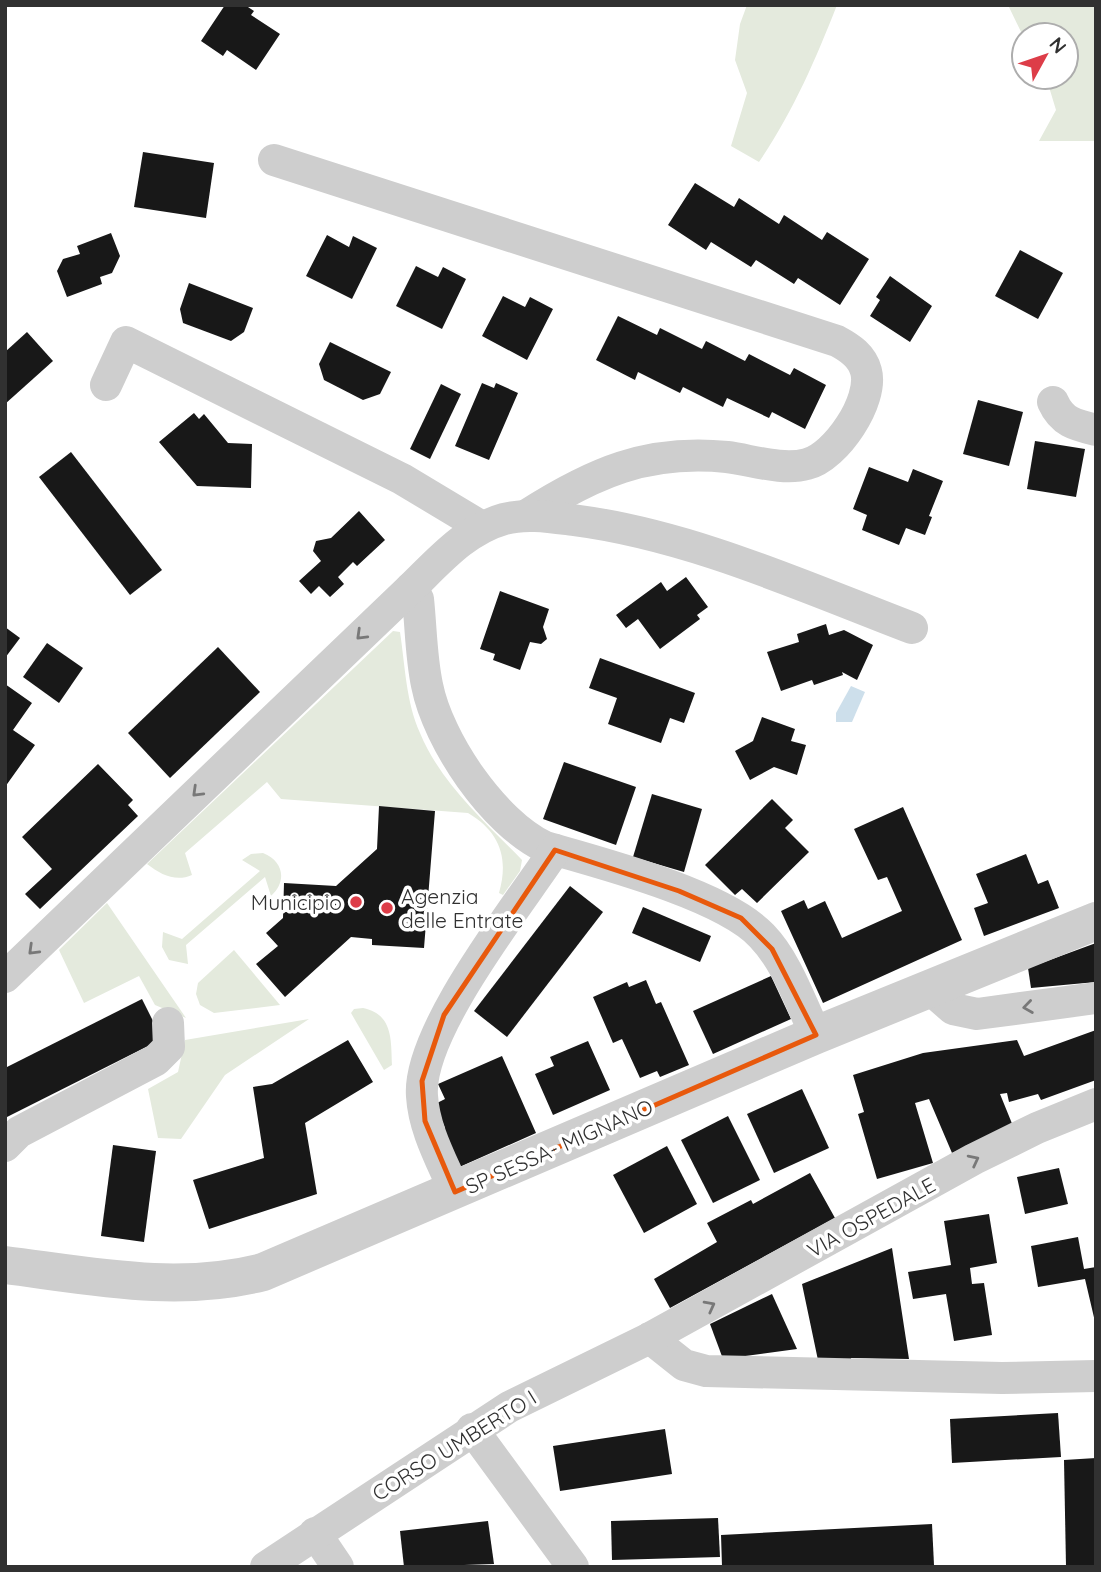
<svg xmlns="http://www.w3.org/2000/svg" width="1101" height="1572" font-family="Quicksand,sans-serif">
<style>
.green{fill:#e4eadd}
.water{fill:#cddfeb}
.building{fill:#181818}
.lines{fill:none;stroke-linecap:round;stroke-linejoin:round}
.minor{stroke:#cecece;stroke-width:32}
.tertiary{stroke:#cecece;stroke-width:38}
.oneway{stroke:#787878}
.marked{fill:none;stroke:#e8590c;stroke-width:5;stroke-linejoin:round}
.poi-dot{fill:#dd3d48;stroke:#fff;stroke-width:2.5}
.labels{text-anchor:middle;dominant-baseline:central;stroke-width:7;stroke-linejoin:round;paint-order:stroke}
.poi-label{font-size:21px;fill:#313131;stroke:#fff;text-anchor:start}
.street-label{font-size:21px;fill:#313131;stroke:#fff}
</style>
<rect width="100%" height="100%" fill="#fff"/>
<g class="green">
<path d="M747 5H837C815 61 793 112 759 162L731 146 747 93 735 60 740 24Z"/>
<path d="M1008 5H1096V141H1039L1056 110 1046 77H1066V35H1024V38Z"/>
<path d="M393 631 400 632C405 665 406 702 420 733 440 782 485 822 522 860L520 871 503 895 499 893C509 858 500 832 468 813L281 799 267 782 185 853 192 875C176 882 161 875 147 864Z"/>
<path d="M263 853C284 861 287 882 271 896L265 877 186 945 188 964 169 960 162 947 163 932 182 939 260 871 242 860 251 854Z"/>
<path d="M107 903 186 1018 155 1005 139 976 84 1003 59 950Z"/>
<path d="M234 950 280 1005 214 1013 200 1005 196 994 198 983Z"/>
<path d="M363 1008C393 1014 391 1040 392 1065L384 1070 351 1013 354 1009Z"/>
<path d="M309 1019 225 1075 181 1139 158 1138 148 1089 178 1072 185 1040Z"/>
</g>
<path class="water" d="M851 686 865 692 852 722H836V713Z"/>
<g class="building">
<path d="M225 5H245L254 11 251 15 280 34 256 70 227 50 223 56 201 41Z"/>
<path d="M143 152 214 163 206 218 134 207Z"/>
<path d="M695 183 734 207 739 198 779 224 784 215 822 240 827 232 869 259 840 305 798 278 794 284 756 260 751 267 711 242 706 250 668 225Z"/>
<path d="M111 233 120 256 112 273 100 277 102 284 67 297 57 271 63 259 80 254 77 246Z"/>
<path d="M327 235 349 247 353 236 377 248 352 299 306 276Z"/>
<path d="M1020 250 1063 273 1038 319 995 296Z"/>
<path d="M416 266 438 277 443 267 466 279 442 329 396 306Z"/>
<path d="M890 276 932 306 910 342 870 316 880 300 876 297Z"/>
<path d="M189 283 253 308 244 332 231 341 183 323 180 309Z"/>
<path d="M503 296 525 307 530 297 553 309 527 360 482 336Z"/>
<path d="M618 316 657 335 660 328 702 349 706 341 745 361 749 354 790 375 794 368 826 385 805 429 772 412 769 418 727 398 723 407 683 387 680 393 638 372 635 380 596 360Z"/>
<path d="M27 332 53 361 5 404V352Z"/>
<path d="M330 342 391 372 380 394 363 400 324 380 319 364Z"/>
<path d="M482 383 494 388 496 383 518 393 489 460 455 446Z"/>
<path d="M441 384 461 394 430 459 410 449Z"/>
<path d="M978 400 1023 412 1009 466 963 454Z"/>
<path d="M194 413 199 419 204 414 228 443 252 444 251 488 197 486 159 442Z"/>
<path d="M1035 441 1085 449 1076 497 1027 489Z"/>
<path d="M71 452 162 570 130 595 39 477Z"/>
<path d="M869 467 908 482 913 469 943 481 929 516 932 517 925 535 906 528 899 545 862 530 867 515 853 509Z"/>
<path d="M359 511 385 540 357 566 353 562 338 577 344 584 330 597 319 586 311 594 299 581 321 561 313 551 316 541 331 538Z"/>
<path d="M686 577 708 607 697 615 700 619 660 649 638 619 626 628 616 615 661 582 667 591Z"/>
<path d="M500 591 549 609 543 627 547 639 541 644 530 642 520 670 493 660 495 654 480 649Z"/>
<path d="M826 624 829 635 844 630 873 645 857 680 842 672 843 675 814 685 812 680 781 691 767 652 799 642 797 634Z"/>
<path d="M5 627 20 638 5 658Z"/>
<path d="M47 643 83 668 59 703 23 677Z"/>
<path d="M218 647 260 692 170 778 128 733Z"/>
<path d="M600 658 695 693 684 723 670 718 661 743 608 724 617 698 589 688Z"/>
<path d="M5 684 32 703 13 730 35 745 5 787Z"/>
<path d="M762 717 795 729 791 741 806 745 797 775 774 767 750 780 735 751 753 741Z"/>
<path d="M564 762 636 787 616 845 543 819Z"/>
<path d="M98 764 133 800 128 805 138 816 40 909 25 894 52 869 22 837Z"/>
<path d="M652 794 702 809 684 872 633 857Z"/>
<path d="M772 799 793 820 785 828 809 852 757 903 742 889 735 895 705 865Z"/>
<path d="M379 806 435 811 424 948 372 945V939L351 937 285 997 256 964 278 946 266 933 283 918 284 883 336 886 377 849Z"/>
<path d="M903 807 962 940 823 1003 781 911 804 900 808 909 825 901 842 938 902 911 887 877 878 880 854 829Z"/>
<path d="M1026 854 1038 884 1048 880 1059 908 984 936 974 908 988 903 976 874Z"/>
<path d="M570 886 603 912 507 1037 474 1011Z"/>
<path d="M643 907 711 936 700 962 632 933Z"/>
<path d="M1096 943V982L1031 988 1028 968Z"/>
<path d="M771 976 791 1019 713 1054 693 1011Z"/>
<path d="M646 980 656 1004 661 1002 689 1065 660 1077 657 1071 640 1078 622 1039 613 1043 593 997 627 982 629 987Z"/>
<path d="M142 999 162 1039 5 1118V1068Z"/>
<path d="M1096 1030V1080L1041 1100 1038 1094 1009 1102 1007 1093 1000 1094 1013 1126 952 1153 929 1099 915 1103 933 1163 877 1179 858 1114 864 1112 853 1075 923 1053 1017 1040 1024 1056Z"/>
<path d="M348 1040 373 1082 305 1123 317 1194 209 1229 193 1180 264 1158 253 1087 272 1084Z"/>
<path d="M588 1041 610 1090 553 1115 535 1074 554 1066 550 1057Z"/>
<path d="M502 1056 536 1133 455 1169 438 1131 445 1128 435 1104 445 1099 438 1084Z"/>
<path d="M802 1089 829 1148 774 1173 747 1114Z"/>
<path d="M728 1116 760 1180 713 1203 681 1140Z"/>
<path d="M113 1145 156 1151 144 1242 101 1236Z"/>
<path d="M667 1146 697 1204 644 1233 613 1175Z"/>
<path d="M1059 1168 1068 1204 1025 1214 1017 1177Z"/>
<path d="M810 1173 835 1218 670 1308 654 1279 717 1242 707 1223 751 1200 753 1204Z"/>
<path d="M989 1214 997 1263 970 1268 972 1284 984 1283 992 1335 954 1341 946 1294 913 1299 908 1272 951 1265 944 1221Z"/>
<path d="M1078 1237 1084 1269 1096 1267V1326L1085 1279 1038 1287 1031 1246Z"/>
<path d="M892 1248 909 1359 851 1358 852 1367 819 1365 802 1284Z"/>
<path d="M772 1294 797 1349 723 1359 710 1324Z"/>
<path d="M1058 1413 1061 1457 952 1463 950 1419Z"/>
<path d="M665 1429 672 1474 560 1491 553 1446Z"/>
<path d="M1096 1458V1565L1066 1566 1064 1460Z"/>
<path d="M718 1518 720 1557 612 1560 611 1521Z"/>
<path d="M488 1521 494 1564 404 1567 400 1531Z"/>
<path d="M932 1524 934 1565 722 1567 721 1535Z"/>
</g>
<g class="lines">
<g class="minor">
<path d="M274 160 837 341C850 348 862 356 866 371 874 400 836 457 807 464 783 471 751 460 727 457 647 449 593 473 527 515"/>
<path d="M106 385 126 342 402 479 482 527"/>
<path d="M1053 402C1062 422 1075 425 1096 430"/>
<path d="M411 588 418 599C421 627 421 657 427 685 438 741 493 822 545 847 601 863 724 895 762 936 787 962 800 1002 816 1035"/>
<path d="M5 977 411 588C439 561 465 530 504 519 526 513 550 517 573 520 690 535 802 586 912 628"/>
<path d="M929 988 953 1009 977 1014 1096 998"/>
<path d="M5 1146 19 1132 156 1060 169 1047 168 1023"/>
<path d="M455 1192C442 1161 424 1130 422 1096 417 1032 518 906 555 850"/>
<path d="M650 1338 684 1365 706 1371 1002 1378 1096 1376"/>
<path d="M472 1429 573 1567"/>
<path d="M315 1533 338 1567"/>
<path d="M266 1567 509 1407 650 1338 974 1159 1037 1128 1096 1104"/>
</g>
<path class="tertiary" d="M5 1265C91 1276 178 1294 263 1272L816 1035 1096 921"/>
</g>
<defs><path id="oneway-chevron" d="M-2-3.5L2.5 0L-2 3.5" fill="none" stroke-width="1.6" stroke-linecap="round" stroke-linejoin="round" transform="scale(1.75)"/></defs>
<g class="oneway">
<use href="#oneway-chevron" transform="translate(361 635) rotate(136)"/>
<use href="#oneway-chevron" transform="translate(197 792) rotate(136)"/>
<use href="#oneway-chevron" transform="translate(33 950) rotate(136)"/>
<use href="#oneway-chevron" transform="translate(1028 1007) rotate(172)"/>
<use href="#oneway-chevron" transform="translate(974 1160) rotate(-27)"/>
<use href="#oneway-chevron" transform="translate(710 1306) rotate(-28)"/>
</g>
<path class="marked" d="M555 850 679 891 741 918 772 949 816 1035 455 1192 425 1121 422 1081 444 1015Z"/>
<g class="poi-dot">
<circle cx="356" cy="902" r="7"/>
<circle cx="387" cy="908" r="7"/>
</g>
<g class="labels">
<g class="poi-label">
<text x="401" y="896">Agenzia<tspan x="401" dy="24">delle Entrate</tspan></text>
<text x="342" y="902" text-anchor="end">Municipio</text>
</g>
<g class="street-label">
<text transform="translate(559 1146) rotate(-24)">SP SESSA- MIGNANO</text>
<text transform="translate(871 1217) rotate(-29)">VIA OSPEDALE</text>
<text transform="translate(454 1445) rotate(-32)">CORSO UMBERTO I</text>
</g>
</g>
<rect width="1101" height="1572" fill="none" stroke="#313131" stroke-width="14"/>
<g transform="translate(1045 56) rotate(50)"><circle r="33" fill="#ffffff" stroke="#adadad" stroke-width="2"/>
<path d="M0-5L12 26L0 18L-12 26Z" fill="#dd3d48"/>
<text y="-10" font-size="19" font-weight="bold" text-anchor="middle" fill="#313131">N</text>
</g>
</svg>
